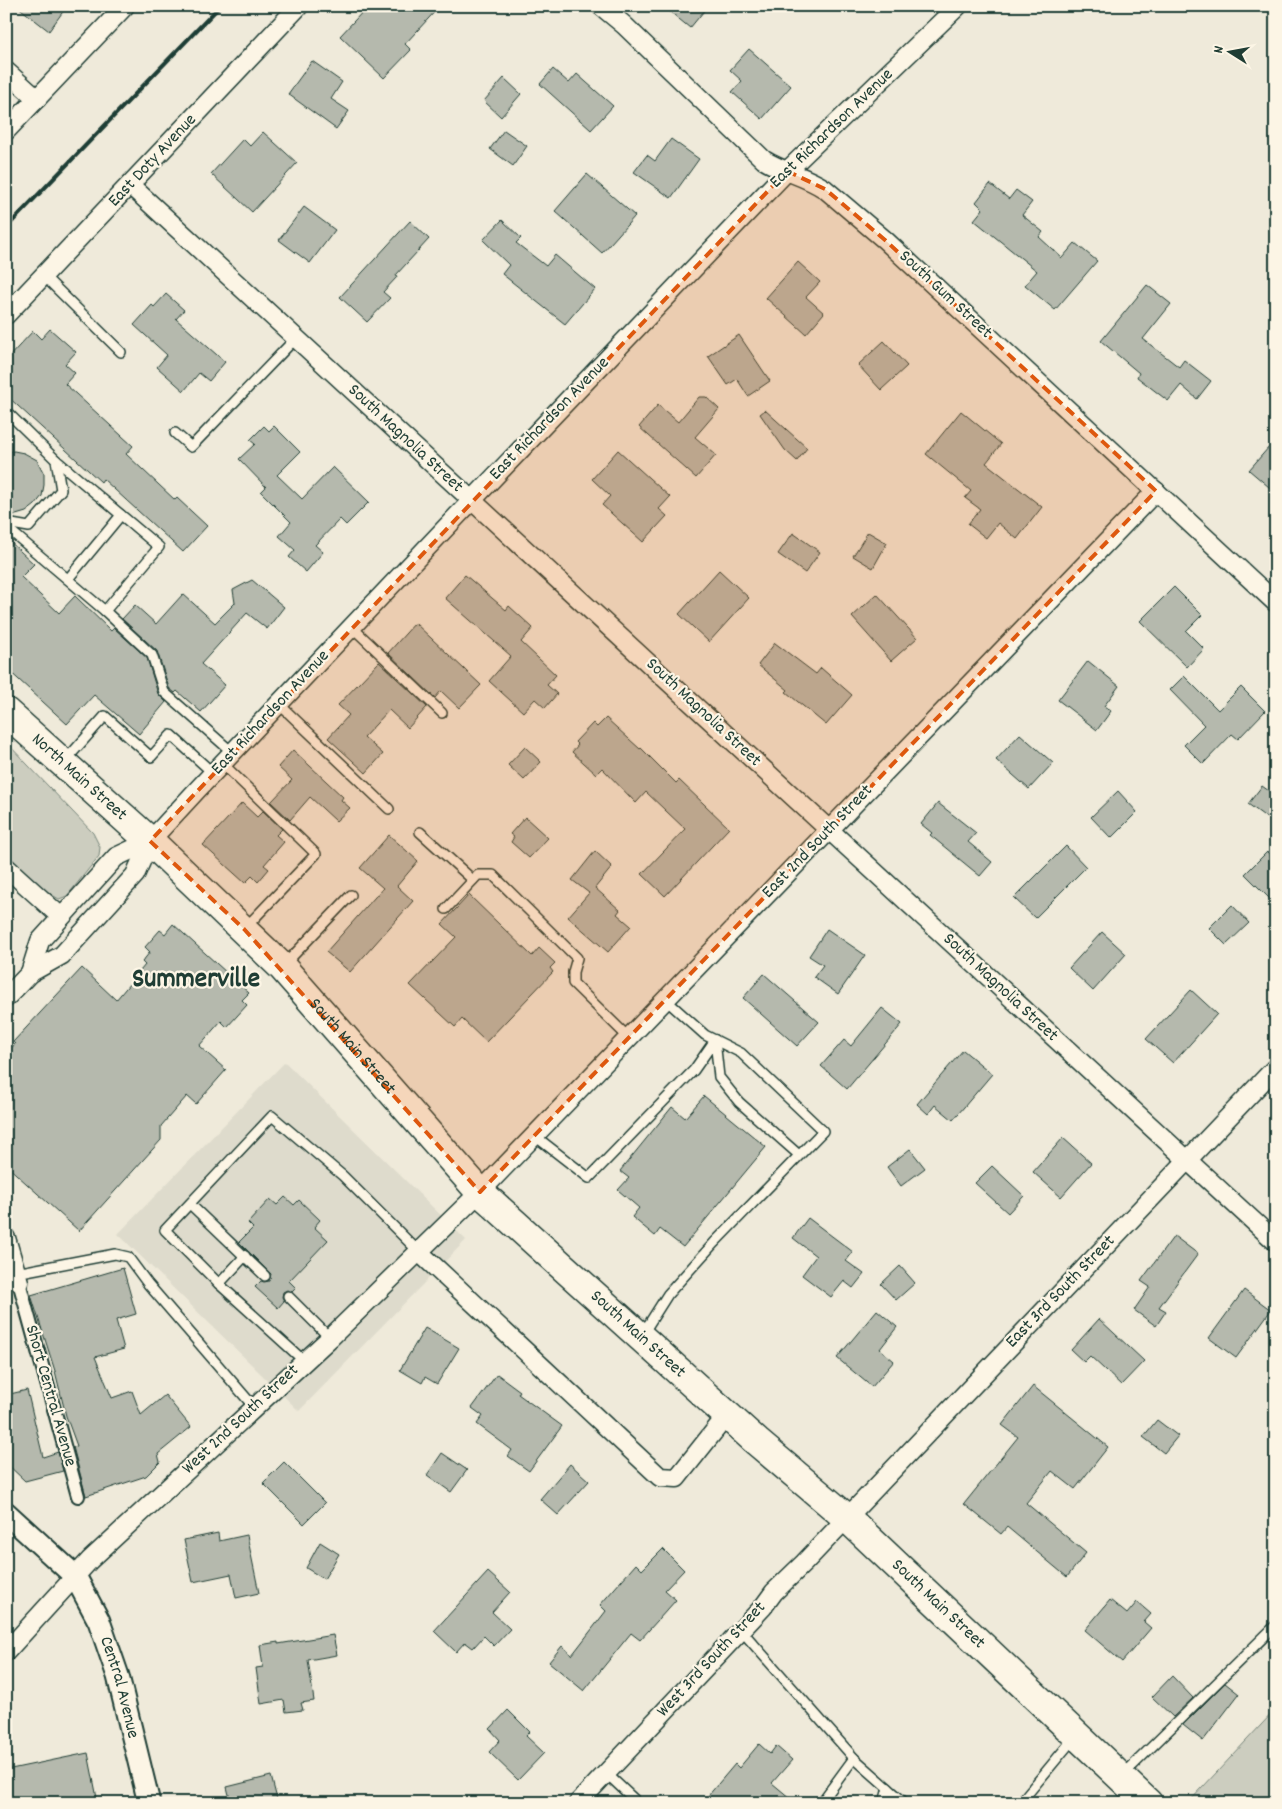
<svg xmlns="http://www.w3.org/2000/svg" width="1282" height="1809" font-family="Dekko,sans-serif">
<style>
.built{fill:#dedbcc}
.green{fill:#cccdbf;stroke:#76857a}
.building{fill:#b5b9ad;stroke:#1f3d34}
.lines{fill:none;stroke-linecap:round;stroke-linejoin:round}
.service-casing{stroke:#1f3d34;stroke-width:12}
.pedestrian-casing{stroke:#1f3d34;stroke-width:16}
.minor-casing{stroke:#1f3d34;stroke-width:21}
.tertiary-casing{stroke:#1f3d34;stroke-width:25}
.primary-casing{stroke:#1f3d34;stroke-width:31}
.service{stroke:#fcf5e5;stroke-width:9}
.pedestrian{stroke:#fcf5e5;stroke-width:12}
.minor{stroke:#fcf5e5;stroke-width:18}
.tertiary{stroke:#fcf5e5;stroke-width:21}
.primary{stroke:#fcf5e5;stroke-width:28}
.rail{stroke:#1f3d34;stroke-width:4}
.marked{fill:#de580e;fill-opacity:0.2;stroke:#de580e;stroke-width:4;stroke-dasharray:10 6;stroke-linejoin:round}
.labels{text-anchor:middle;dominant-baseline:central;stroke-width:4.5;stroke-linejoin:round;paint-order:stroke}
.street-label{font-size:18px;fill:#1f3d34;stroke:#fcf5e5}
.town-label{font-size:28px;font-weight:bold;fill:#1f3d34;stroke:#fcf5e5}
</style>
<rect width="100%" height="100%" fill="#efeada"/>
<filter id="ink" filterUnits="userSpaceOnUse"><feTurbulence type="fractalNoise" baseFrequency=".02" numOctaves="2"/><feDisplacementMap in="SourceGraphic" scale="10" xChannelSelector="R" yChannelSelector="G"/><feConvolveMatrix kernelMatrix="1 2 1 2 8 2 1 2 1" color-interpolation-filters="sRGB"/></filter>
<g filter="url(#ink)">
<path class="built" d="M285 1062 466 1240 299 1411 118 1234Z"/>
<g class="green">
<path d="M6 742 93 833 100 847 99 856 67 896 59 899 52 895 6 857Z"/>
<path d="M1276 1709V1803H1188Z"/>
</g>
<g class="building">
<path d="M17 6H67L49 31Z"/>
<path d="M368 6H440L405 44 411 50 384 78 340 36Z"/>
<path d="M663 6H708L690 28Z"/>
<path d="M749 49 791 86 762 119 732 92 742 81 730 70Z"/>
<path d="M312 61 342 82 331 99 349 111 336 129 288 94Z"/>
<path d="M553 69 569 83 577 74 613 106 591 130 540 84Z"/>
<path d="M504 78 521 94 501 117 484 101Z"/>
<path d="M504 130 527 146 513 166 490 149Z"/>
<path d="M263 132 297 163 252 212 211 174 243 139 250 146Z"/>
<path d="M671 139 699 159 671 198 634 172 647 155 655 161Z"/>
<path d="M587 174 635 216 602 253 555 211Z"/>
<path d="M990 184 1009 199 1016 190 1032 202 1022 215 1043 232 1039 237 1062 258 1075 243 1097 261 1055 310 1025 285 1037 271 974 220 983 209 976 202Z"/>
<path d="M304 207 335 230 310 263 279 240Z"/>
<path d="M502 220 521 238 516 243 546 266 555 255 595 289 565 324 502 274 509 265 483 240Z"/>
<path d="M410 221 429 239 396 275 397 277 383 292 390 298 367 322 340 297Z"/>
<path d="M798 262 820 282 806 297 824 313 806 334 766 298Z"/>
<path d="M1147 285 1171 304 1143 339 1179 367 1184 360 1211 381 1197 399 1181 385 1168 401 1137 377 1139 373 1101 341Z"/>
<path d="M166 294 184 310 176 319 225 362 209 381 199 373 184 391 157 367 167 355 134 325 152 305 154 307Z"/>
<path d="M50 329 76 352 65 364 75 373 65 384 133 446 126 454 175 500 177 498 207 526 183 552 103 479 101 482 6 395V360L33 331 41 339Z"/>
<path d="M739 335 770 381 748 396 737 379 728 385 708 356Z"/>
<path d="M884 341 907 366 881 390 858 365Z"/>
<path d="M699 397H706L719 409 695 437 716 455 696 478 639 427 658 405 678 422Z"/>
<path d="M765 410 807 448 797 461 785 450 760 414Z"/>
<path d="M961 411 1001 444 986 463 1042 507 1017 539 998 523 986 538 968 524 980 509 965 498 971 491 926 454Z"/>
<path d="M264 426 269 431 274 426 300 452 277 475 302 499 333 467 369 502 346 525 340 519 315 545 323 552 306 572 289 557 295 550 279 536 291 522 261 492 266 487 239 459 255 444 250 440Z"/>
<path d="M1276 439V493L1249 470Z"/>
<path d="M618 450 670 497 659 509 667 516 643 542 602 505 610 496 592 479Z"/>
<path d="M14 451 24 453 37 460 44 474V485L42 496 35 505 26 512 16 515 6 514V452Z"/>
<path d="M868 532 887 543 873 568 853 556Z"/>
<path d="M793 533 820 552 805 573 778 554Z"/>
<path d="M6 538 34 564 21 577 59 613 75 596 111 631 114 628 147 658 158 694 166 702 139 734 94 695 67 724 6 668Z"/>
<path d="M719 570 749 598 709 642 679 614Z"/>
<path d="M465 575 506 610 509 606 533 628 521 642 556 675 547 685 557 694 545 708 535 699 523 712 489 681 511 656 445 598Z"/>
<path d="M252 580 284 607 267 629 247 613 201 664 225 685 201 712 177 691 175 693 169 688 157 651 122 619 135 605 156 624 183 594 215 623 235 603 233 590Z"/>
<path d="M1174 587 1202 615 1186 631 1204 649 1187 667 1140 621Z"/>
<path d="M877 594 917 638 891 661 852 617Z"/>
<path d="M415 623 481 685 459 708 441 691 435 698 388 653Z"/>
<path d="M775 643 816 674 821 668 852 695 826 725 786 692 788 690 758 665Z"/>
<path d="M1088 661 1119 686 1104 706 1111 711 1097 730 1058 700Z"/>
<path d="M379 662 427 707 408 728 389 710 364 737 383 754 366 773 328 738 349 715 338 705Z"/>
<path d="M1184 676 1218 710 1241 687 1265 711 1238 739 1232 734 1203 764 1184 745 1204 725 1170 690Z"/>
<path d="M606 718 640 749 641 748 676 783 679 780 729 828 665 896 642 874 685 829 646 792 636 803 602 768 596 774 572 752 578 745 575 742 593 723 597 727Z"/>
<path d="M1020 734 1053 763 1029 789 996 760Z"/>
<path d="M525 747 541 762 524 780 508 765Z"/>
<path d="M293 750 343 797 341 800 350 808 336 821 310 797 290 820 271 802 292 780 278 767Z"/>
<path d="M1262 786 1276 796V805L1267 818 1248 804Z"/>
<path d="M1118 791 1137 812 1111 838 1091 817Z"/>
<path d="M242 803 257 817 263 811 282 829 276 835 284 842 264 865 269 869 258 882 252 876 245 883 203 845Z"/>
<path d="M938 803 976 833 968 842 992 862 980 876 930 835 932 833 921 824Z"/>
<path d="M525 817 548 838 529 858 511 842 514 837 510 834Z"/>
<path d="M389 835 418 861 397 886 413 901 350 972 326 952 383 888 360 868Z"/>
<path d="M1066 846 1086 867 1035 918 1014 898Z"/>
<path d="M595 851 612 867 595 888 620 910 617 914 631 926 608 952 568 917 589 893 572 880Z"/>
<path d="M1267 852 1276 861V905L1245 874Z"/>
<path d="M469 895 532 956 539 948 555 963 550 968 553 972 486 1042 462 1019 455 1027 410 985 456 937 442 924Z"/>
<path d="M1232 905 1249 923 1226 945 1209 928Z"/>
<path d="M173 924 249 993 242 1000 247 1005 227 1027 221 1021 199 1046 226 1070 196 1104 187 1096 161 1126V1140L79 1231 6 1165V1054L15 1044 13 1042 82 968 116 1000 145 965 142 962 150 952 145 947 160 930 165 934Z"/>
<path d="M827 929 865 955 838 994 814 977 823 965 809 956Z"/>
<path d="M1102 932 1126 954 1093 991 1069 968Z"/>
<path d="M764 974 819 1022 797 1046 743 998Z"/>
<path d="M1191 990 1217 1014 1173 1063 1146 1039Z"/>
<path d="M882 1008 902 1024 847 1089 821 1066 844 1040 851 1046Z"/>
<path d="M963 1050 992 1074 953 1120 935 1105 928 1114 917 1104Z"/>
<path d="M704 1096 766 1147 683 1247 660 1229 655 1236 632 1217 639 1208 618 1190 629 1178 620 1171 672 1107 685 1118Z"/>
<path d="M1063 1138 1091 1163 1061 1197 1033 1172Z"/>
<path d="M910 1149 925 1168 901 1186 887 1167Z"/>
<path d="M992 1166 1024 1196 1008 1213 975 1183Z"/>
<path d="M285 1197 294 1205 299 1200 320 1220 314 1227 328 1240 289 1281 296 1288 292 1292 287 1290 283 1292 282 1297 284 1301 278 1308 255 1287 261 1281 264 1282 269 1281 271 1274 239 1242 253 1228 248 1223 270 1199 277 1205Z"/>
<path d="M808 1218 853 1252 846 1261 864 1274 853 1288 844 1281 831 1297 802 1275 816 1256 793 1238Z"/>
<path d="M1174 1236 1198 1254 1159 1307 1166 1311 1156 1326 1134 1310 1150 1287 1141 1281Z"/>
<path d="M900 1266 915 1283 896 1300 881 1284Z"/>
<path d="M123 1268 136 1314 116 1320 124 1349 95 1357 112 1398 132 1391 141 1415 165 1395 191 1427 158 1454 160 1462 146 1476 86 1496 73 1447 77 1446 66 1416 55 1371 31 1295Z"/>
<path d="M1244 1290 1271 1310 1236 1358 1209 1338Z"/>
<path d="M877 1310 897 1327 880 1349 894 1361 872 1387 837 1358Z"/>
<path d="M1099 1319 1144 1361 1121 1385 1090 1356 1084 1362 1071 1350Z"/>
<path d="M425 1328 459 1348 437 1384 425 1377 422 1383 400 1370Z"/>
<path d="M497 1374 520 1391 518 1394 562 1426 529 1471 508 1456 512 1450 477 1424 483 1416 472 1408Z"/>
<path d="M1033 1386 1108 1447 1075 1489 1052 1471 1026 1503 1086 1553 1067 1577 1007 1527 1001 1534 964 1504 1018 1437 1002 1425Z"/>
<path d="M27 1390 43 1457 58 1452 63 1471 25 1481 6 1463V1400L10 1394Z"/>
<path d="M1157 1420 1178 1436 1164 1453 1143 1437Z"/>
<path d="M442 1453 467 1470 451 1492 427 1475Z"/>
<path d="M284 1462 325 1503 304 1524 263 1483Z"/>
<path d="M570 1464 589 1481 558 1515 540 1499Z"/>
<path d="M218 1533 219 1541 247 1535 259 1593 236 1598 231 1574 193 1582 184 1540Z"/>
<path d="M320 1542 339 1554 324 1579 306 1568Z"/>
<path d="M663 1549 684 1570 665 1590 676 1600 640 1640 631 1633 584 1691 549 1662 562 1646 572 1655 606 1611 600 1605 636 1564 642 1570Z"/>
<path d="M488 1572 510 1592 492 1612 510 1629 494 1646 484 1636 473 1648 465 1642 456 1652 434 1631Z"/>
<path d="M1110 1600 1127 1614 1137 1602 1151 1614 1144 1622 1151 1628 1122 1662 1085 1630Z"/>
<path d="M333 1635 337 1655 308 1660 314 1701 301 1703 303 1710 286 1712 284 1700 261 1704 256 1668 263 1667 260 1645 278 1642V1644Z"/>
<path d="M1172 1676 1193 1698 1173 1717 1152 1697Z"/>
<path d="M1225 1683 1239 1694 1203 1741 1183 1725Z"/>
<path d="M508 1710 530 1732 526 1736 544 1753 518 1780 489 1752 500 1740 490 1729Z"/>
<path d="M759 1744 770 1754 776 1746 792 1760 772 1783 796 1803H702L735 1764 739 1768Z"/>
<path d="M88 1753 98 1803H6V1770Z"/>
<path d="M271 1776 278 1803H231L227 1787Z"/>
</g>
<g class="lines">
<g class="service-casing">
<g id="service">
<path d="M44 276 121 352"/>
<path d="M6 411 56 460 61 490 29 527 6 523"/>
<path d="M175 433 191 447 296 338"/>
<path d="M6 527 105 611 159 547 56 460"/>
<path d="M68 579 121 515"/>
<path d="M105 611 152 655 164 692 233 753"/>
<path d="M352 627 442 713"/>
<path d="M279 704 389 809"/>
<path d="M65 761 105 716 151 757 171 735 214 774"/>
<path d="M223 764 316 854 246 927"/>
<path d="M420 832 473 880"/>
<path d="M446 909 478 875H493L577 958 573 972V983L629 1038"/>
<path d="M284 965 351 895"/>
<path d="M715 1040 719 1077 739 1102 799 1155"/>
<path d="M535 1136 589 1178 694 1070 715 1040"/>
<path d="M190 1204 265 1276"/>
<path d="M16 1273 115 1254 128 1257 148 1284 254 1407"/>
<path d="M219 1284 245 1256"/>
<path d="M288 1296 330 1338"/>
<path d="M642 1335 668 1294 714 1243 823 1131 741 1053 705 1035 666 1000"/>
<path d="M304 1361 219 1284 165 1230 272 1116 343 1176 419 1252"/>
<path d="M741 1630 854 1758 905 1803"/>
<path d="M606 1773 638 1803"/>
<path d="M1123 1775 1276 1625"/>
<path d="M821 1803 854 1758"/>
<path d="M884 1803 888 1788"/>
<path d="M1020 1803 1074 1738"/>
</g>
</g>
<g class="pedestrian-casing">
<path id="pedestrian" d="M19 1282 78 1496"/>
</g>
<g class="minor-casing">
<g id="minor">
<path d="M601 6 624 25 764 160C783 172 806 176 825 189L885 240 1276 603"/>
<path d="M6 71 37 99"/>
<path d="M6 131 125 6"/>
<path d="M130 185 1276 1242"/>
<path d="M6 315 299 6"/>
<path d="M6 867 61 917"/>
<path d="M30 973 40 941 116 857 150 841"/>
<path d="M6 998 30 973 62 955 135 875 150 841 198 789 457 516 787 171 958 6"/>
<path d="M6 1238 19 1282"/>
<path d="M419 1252 660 1477 677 1478 727 1415"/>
<path d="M6 1652 90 1560 330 1338 480 1192 1156 491"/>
<path d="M578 1803 763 1607 774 1592 804 1563 1276 1067"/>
</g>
</g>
<g class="tertiary-casing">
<g id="tertiary">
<path id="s1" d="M6 1513 75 1576 99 1621 118 1676 149 1803"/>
</g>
</g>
<g class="primary-casing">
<g id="primary">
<path id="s2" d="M6 712 150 841 282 967 480 1192 757 1442 847 1518 1148 1803"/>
</g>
</g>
<use href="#service" class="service"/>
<use href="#pedestrian" class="pedestrian"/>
<use href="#minor" class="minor"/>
<use href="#tertiary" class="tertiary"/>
<use href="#primary" class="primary"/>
<path class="rail" d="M6 228 220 6"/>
</g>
</g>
<path class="marked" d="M787 171 825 189 885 240 1156 491 480 1192 244 929 150 841Z"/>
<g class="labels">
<g class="street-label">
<text transform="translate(832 129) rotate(-44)">East Richardson Avenue</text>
<text transform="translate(153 161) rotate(-47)">East Doty Avenue</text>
<text transform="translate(945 295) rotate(43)">South Gum Street</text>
<text transform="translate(550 419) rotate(-46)">East Richardson Avenue</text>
<text transform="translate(405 439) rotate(43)">South Magnolia Street</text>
<text transform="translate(271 713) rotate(-47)">East Richardson Avenue</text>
<text transform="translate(703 713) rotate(43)">South Magnolia Street</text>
<text stroke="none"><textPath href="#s2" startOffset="98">North Main Street</textPath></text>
<text transform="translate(818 842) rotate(-46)">East 2nd South Street</text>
<text transform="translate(1000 988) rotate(43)">South Magnolia Street</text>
<text stroke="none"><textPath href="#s2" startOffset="482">South Main Street</textPath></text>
<text transform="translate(1061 1292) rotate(-46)">East 3rd South Street</text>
<text stroke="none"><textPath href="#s2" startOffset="888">South Main Street</textPath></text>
<text transform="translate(50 1396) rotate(74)">Short Central Avenue</text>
<text transform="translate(241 1420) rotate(-43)">West 2nd South Street</text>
<text stroke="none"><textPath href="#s2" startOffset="1292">South Main Street</textPath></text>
<text transform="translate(712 1660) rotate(-47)">West 3rd South Street</text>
<text stroke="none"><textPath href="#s1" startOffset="214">Central Avenue</textPath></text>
</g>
<g class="town-label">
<text x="196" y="981">Summerville</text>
</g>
</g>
<rect width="1282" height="1809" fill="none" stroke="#fcf5e5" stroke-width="25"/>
<rect x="12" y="12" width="1257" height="1784" fill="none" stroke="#1f3d34" stroke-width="2" filter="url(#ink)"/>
<g transform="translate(1230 52) rotate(281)" stroke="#fcf5e5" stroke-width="4" paint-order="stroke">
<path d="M0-4L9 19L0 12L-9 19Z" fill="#1f3d34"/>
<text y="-8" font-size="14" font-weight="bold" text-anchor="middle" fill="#1f3d34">N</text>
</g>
</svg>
